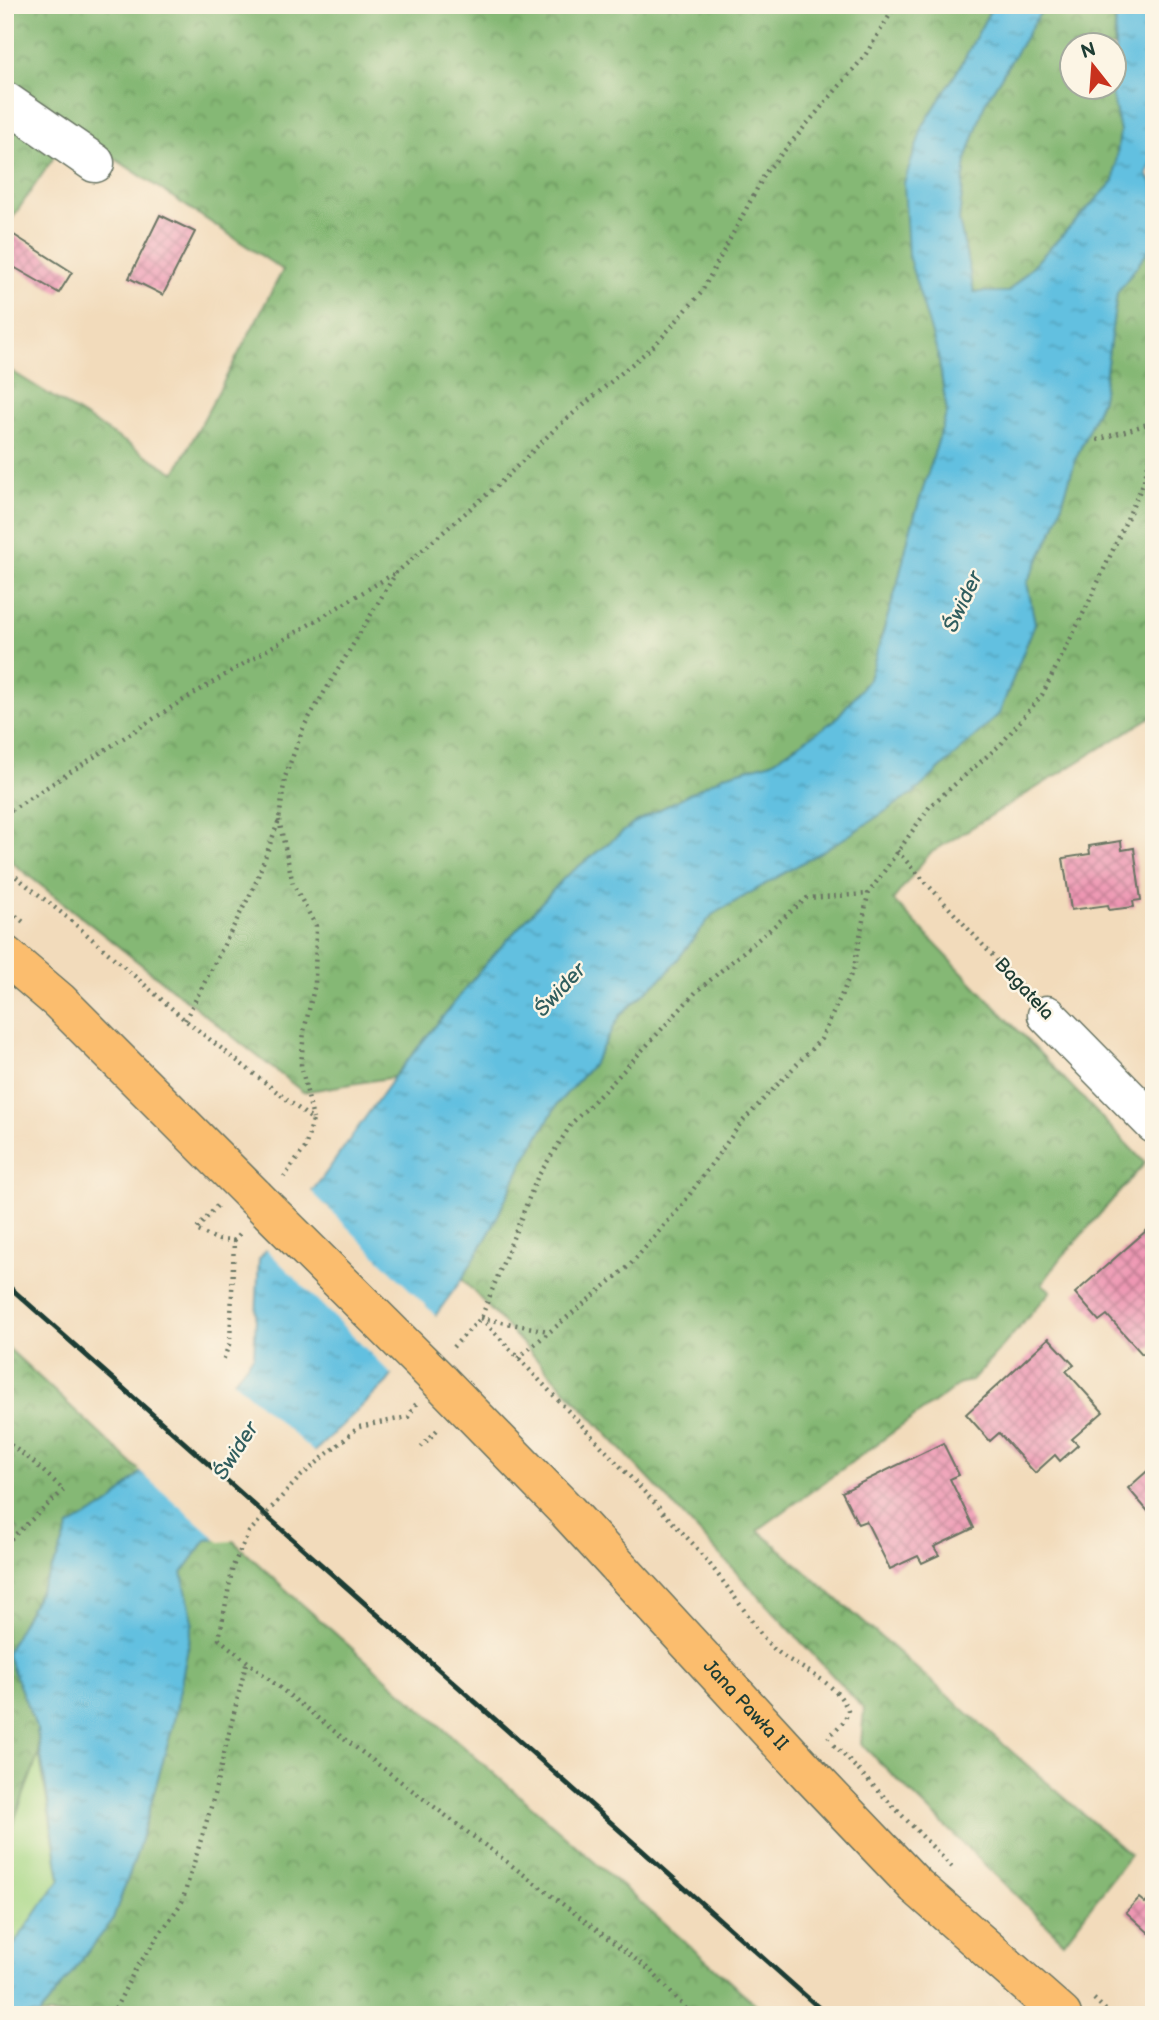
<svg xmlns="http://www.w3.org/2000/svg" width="1159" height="2020" font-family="'Balsamiq Sans',sans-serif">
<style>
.green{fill:#a7d887;stroke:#638a5e;stroke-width:2}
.forest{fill:url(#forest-crowns);stroke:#527a54;stroke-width:2}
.water{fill:url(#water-ripples);stroke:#407e8a;stroke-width:2}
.pier{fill:#f2dbbb}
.building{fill:url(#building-cross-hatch)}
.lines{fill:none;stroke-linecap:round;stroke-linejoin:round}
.minor-casing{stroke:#697463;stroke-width:41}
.major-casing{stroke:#697463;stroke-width:41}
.path{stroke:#697463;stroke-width:4.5;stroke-dasharray:2 5;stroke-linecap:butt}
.minor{stroke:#fff;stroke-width:38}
.major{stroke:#fbbd6e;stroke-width:38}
.rail{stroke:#1f3d34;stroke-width:5}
.major-bridge-casing{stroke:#697463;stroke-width:41;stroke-linecap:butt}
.major-bridge{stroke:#fbbd6e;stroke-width:38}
.labels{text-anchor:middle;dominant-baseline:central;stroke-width:5;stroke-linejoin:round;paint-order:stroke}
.street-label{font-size:19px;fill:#1f3d34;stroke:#fcf5e5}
.water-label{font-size:21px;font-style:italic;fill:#305e5f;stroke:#fcf5e5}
</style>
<defs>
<pattern id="forest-crowns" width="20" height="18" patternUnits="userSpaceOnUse" patternTransform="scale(1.75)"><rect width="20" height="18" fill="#85b874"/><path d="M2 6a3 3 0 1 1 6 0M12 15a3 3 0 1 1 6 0" fill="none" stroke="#6c9760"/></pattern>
<pattern id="water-ripples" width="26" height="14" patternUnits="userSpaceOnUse" patternTransform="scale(1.75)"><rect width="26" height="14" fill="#62c0e0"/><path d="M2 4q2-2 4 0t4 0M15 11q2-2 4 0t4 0" fill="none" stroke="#509db6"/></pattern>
<pattern id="building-cross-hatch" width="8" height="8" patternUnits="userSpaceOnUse" patternTransform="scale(1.75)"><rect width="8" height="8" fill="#ee97b3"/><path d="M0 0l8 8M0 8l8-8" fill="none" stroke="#c07c92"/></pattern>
</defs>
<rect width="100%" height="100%" fill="#fcf5e5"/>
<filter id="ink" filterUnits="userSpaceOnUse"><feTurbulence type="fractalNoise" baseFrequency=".0143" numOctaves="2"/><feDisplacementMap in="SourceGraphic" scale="14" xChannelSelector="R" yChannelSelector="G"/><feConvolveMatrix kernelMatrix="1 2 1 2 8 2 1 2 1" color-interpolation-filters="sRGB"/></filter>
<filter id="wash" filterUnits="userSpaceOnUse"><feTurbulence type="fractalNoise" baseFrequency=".00686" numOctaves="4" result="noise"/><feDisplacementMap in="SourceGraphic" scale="28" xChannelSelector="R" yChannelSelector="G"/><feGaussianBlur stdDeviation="1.57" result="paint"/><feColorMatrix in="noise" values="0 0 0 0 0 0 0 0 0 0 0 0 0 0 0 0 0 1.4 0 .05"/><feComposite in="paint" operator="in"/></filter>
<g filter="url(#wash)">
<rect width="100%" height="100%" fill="#f2dbbb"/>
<path class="green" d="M39 1753 60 1879 5 1957V1846Z"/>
<g class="forest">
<path d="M5 5H993L960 67 923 126 938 355 947 412 910 531 898 582 869 679 835 720 772 762 725 775 634 823 564 878 488 961 394 1077 303 1092 5 857V367L175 473 283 270 5 86Z"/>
<path d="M1045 5H1116L1114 47 1072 46V88H1111L1120 131 1114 181 1008 292H974L959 220 966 160 985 103Z"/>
<path d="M5 116 58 151 5 229Z"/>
<path d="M1154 243V715L929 854 893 900 1145 1163 1062 1257 1042 1284 1051 1291 972 1381 961 1383 758 1530 1130 1855 1064 1942 861 1744 864 1709 462 1279 491 1230 523 1162 558 1103 593 1064 621 1014 667 973 712 915 843 839 915 792 999 714 1035 623 1027 583 1055 527 1076 458 1102 399 1117 293Z"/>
<path d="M5 1345 141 1472 111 1503 69 1527 57 1559 6 1653 37 1729 39 1753 5 1845V1551L18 1530 5 1513Z"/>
<path d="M230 1538 295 1598 768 2015H39L112 1921 137 1853 173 1725 193 1621 182 1573 206 1540Z"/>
</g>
<path class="water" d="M993 5H1045L985 103 966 160 959 220 974 292H1008L1114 181 1120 131 1111 88H1114L1116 5H1154V158L1147 174 1154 186V243L1117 293 1102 399 1076 458 1055 527 1027 583 1035 623 999 714 915 792 843 839 712 915 667 973 621 1014 593 1064 558 1103 523 1162 491 1230 462 1279 387 1382 294 1471 230 1538 206 1540 182 1573 193 1621 173 1725 137 1853 112 1921 39 2015H5V1957L60 1879 37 1729 6 1653 57 1559 69 1527 111 1503 141 1472 170 1452 207 1414 254 1355 259 1259 323 1177 394 1077 488 961 564 878 634 823 725 775 772 762 835 720 869 679 898 582 910 531 947 412 938 355 908 255 904 183 923 126 960 67Z"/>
<g class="pier">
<path d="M309 1189 438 1318 394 1377 264 1247Z"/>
<path d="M231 1379 317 1455 232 1541 220 1542 138 1470 167 1450 166 1435 186 1413 206 1411Z"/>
</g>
<g id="blocks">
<g class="building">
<path d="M160 215 195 232 163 295 129 278Z"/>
<path d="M14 235 72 272 59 293 5 262V250Z"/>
<path d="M1121 841 1122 850 1134 848 1141 900 1133 901 1134 907 1109 910 1108 905 1071 910 1063 858 1090 854 1089 846Z"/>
<path d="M1154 1224V1345L1142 1354 1107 1315 1099 1321 1075 1293Z"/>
<path d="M1049 1338 1074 1365 1066 1371 1103 1412 1072 1439 1078 1445 1060 1461 1055 1455 1035 1473 999 1433 990 1441 966 1414Z"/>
<path d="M943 1443 959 1475 950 1479 974 1528 934 1547 939 1555 922 1563 918 1556 890 1569 866 1521 858 1524 842 1492Z"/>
<path d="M1154 1465V1514L1152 1516 1128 1488Z"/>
<path d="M1154 1893V1929L1149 1933 1126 1912 1139 1898 1145 1903Z"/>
</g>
</g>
</g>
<g filter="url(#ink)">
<use href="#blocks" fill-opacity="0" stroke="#697463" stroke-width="2"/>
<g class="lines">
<g class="minor-casing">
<g id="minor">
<path d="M5 101 95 163"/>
<path d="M1047 1015 1154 1124"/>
</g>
</g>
<g class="major-casing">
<g id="major">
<path d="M5 955 59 1001 255 1197"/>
<path id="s1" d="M441 1382 568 1512 811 1776 916 1886 1062 2015"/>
</g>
</g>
<g class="path">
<path d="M1097 440 1154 422"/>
<path d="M5 814 175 705 395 573"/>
<path d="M279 820 293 884 316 926 315 984 304 1031 301 1065 313 1119"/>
<path d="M897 851 1024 990"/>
<path d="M5 868 68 918 185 1020 313 1120 305 1148 284 1177"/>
<path d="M5 907 26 924"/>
<path d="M185 1020 254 887 279 820 285 777 304 726 396 573 500 483 556 428 657 343 701 293 766 172 864 57 896 5"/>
<path d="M217 1206 196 1230 219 1240 234 1241 230 1342 222 1363"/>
<path d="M234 1241 242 1231"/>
<path d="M481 1318 694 1545C712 1566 728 1588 744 1610 752 1621 760 1635 770 1645 794 1669 833 1676 848 1710L845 1720 828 1738"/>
<path d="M481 1318 548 1331"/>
<path d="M453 1347 481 1318 537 1178 572 1123 612 1083 696 992 807 898 868 894"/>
<path d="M518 1358 629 1266 682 1205 741 1123 821 1039 854 968 868 894 930 806 1001 744 1042 695 1089 602 1143 484 1154 443"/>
<path d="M416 1404 408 1417 359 1427 300 1477 249 1532 233 1566 219 1639 334 1731 651 1971 692 2015"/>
<path d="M5 1441 31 1460 64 1490 5 1544"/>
<path d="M421 1447 439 1428"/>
<path d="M834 1745 952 1867"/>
<path d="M1094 1999 1111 2015"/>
<path d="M112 2015 135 1970 182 1902 211 1807 247 1660"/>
</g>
<use href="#minor" class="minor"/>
<use href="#major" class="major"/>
<path class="rail" d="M5 1283 827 2015"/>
<g class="major-bridge-casing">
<path id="major-bridge" d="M255 1197 441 1382"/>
</g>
<use href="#major-bridge" class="major-bridge"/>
</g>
</g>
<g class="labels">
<g class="street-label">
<text transform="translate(1024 989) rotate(47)">Bagatela</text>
<text stroke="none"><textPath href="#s1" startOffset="444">Jana Pawła II</textPath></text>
</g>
<g class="water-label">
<text transform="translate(963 602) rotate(-65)">Świder</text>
<text transform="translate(560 990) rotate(-47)">Świder</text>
<text transform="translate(236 1451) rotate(-57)">Świder</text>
</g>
</g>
<rect width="1159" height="2020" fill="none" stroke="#fcf5e5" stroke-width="28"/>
<g transform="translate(1093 66) rotate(343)"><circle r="33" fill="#fcf5e5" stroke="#a4ab9e" stroke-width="2"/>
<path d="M0-5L12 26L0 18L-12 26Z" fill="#c8321e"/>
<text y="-10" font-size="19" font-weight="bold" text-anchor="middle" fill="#1f3d34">N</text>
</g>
</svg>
